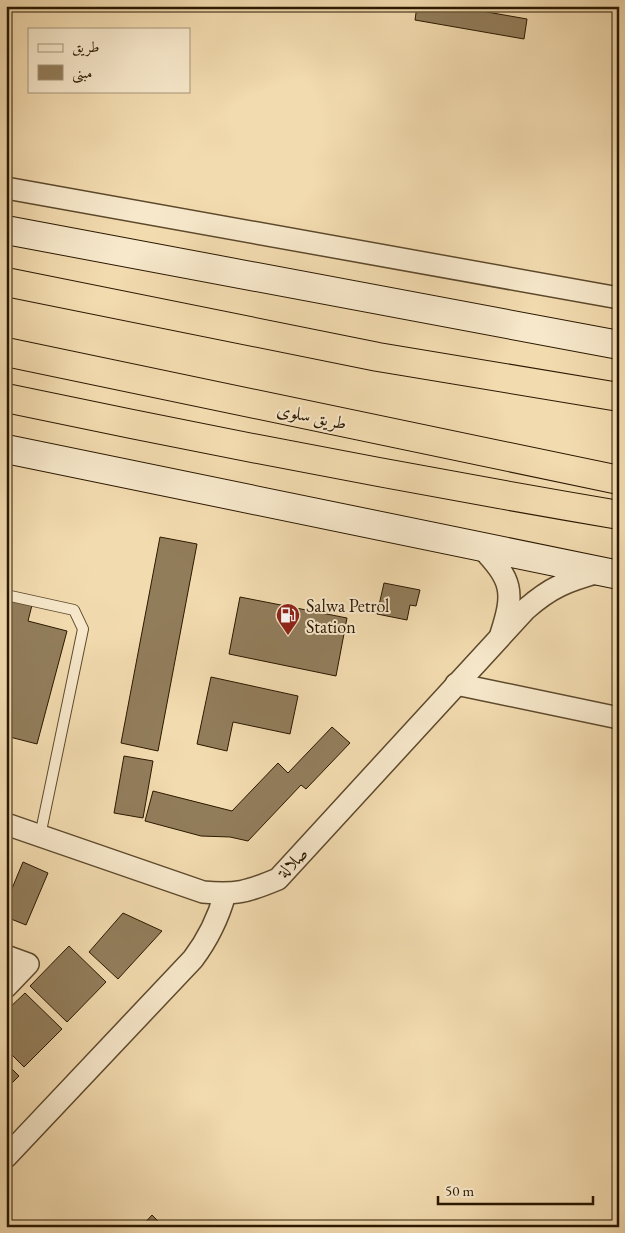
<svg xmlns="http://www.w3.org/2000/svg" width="625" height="1233" font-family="'EB Garamond',Amiri,serif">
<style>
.building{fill:#927d5b;stroke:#2b1800}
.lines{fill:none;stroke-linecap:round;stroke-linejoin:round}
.service-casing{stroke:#5d492c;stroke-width:12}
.minor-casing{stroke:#5d492c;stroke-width:24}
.secondary-casing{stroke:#2b1800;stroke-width:30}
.motorway-casing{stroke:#2b1800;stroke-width:30}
.service{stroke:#f7e8cb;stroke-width:10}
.minor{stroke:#f7e8cb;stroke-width:21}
.secondary{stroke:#f7e8cb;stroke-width:28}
.motorway{stroke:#f2dbaf;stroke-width:28}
.labels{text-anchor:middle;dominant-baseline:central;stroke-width:4;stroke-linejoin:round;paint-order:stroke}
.street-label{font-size:18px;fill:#2b1800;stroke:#f7e8cb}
.poi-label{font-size:18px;fill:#2b1800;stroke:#f7e8cb;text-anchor:start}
</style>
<rect width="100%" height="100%" fill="#f2dbaf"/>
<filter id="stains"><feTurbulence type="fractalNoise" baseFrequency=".004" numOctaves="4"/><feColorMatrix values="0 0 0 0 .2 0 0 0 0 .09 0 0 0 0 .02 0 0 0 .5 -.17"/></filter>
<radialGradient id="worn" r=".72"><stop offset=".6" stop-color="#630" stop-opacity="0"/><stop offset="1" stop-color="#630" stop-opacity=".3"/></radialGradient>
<g class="building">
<path d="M417 6H453L527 19 524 39 415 20Z"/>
<path d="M160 537 197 544 158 751 121 743Z"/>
<path d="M384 583 420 590 416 606 410 605 407 620 377 614Z"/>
<path d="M240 597 347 618 336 676 229 654Z"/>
<path d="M6 598 32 605 28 621 67 631 37 744 6 736Z"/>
<path d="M211 677 298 696 290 734 233 722 227 751 197 744Z"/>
<path d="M332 727 350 743 306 789 301 785 248 841 230 837 201 836 145 821 153 791 232 811 278 763 288 773Z"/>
<path d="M124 756 153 761 143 818 114 813Z"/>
<path d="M23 862 48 873 26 925 6 917V903Z"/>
<path d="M123 913 162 931 118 979 89 952Z"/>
<path d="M69 946 106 982 67 1022 30 986Z"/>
<path d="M25 993 62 1029 24 1067 6 1049V1011Z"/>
<path d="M6 1063 19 1076 6 1089Z"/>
<path d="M152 1215 164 1227H141Z"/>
</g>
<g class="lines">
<g class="service-casing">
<path id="service" d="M6 595 74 610 83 629 40 836"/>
</g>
<g class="minor-casing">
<g id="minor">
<path d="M6 188 619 298"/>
<path d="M481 547C512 580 515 591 501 634"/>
<path d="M456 684 619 718"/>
<path d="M6 824 203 892C236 895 247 892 278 879L526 609C551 587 567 581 599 572"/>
<path d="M6 956 28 964 6 987"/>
<path d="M6 1157 193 959C208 939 218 919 225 894"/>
</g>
</g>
<g class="secondary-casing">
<g id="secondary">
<path d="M6 230 619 345"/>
<path d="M6 449 619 575"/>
</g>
</g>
<g class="motorway-casing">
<g id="motorway">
<path d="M6 282 378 357 619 397"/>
<path d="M6 352 619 480"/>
<path d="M6 398C210 441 414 480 619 515"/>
</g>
</g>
<use href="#service" class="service"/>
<use href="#minor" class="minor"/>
<use href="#secondary" class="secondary"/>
<use href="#motorway" class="motorway"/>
</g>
<defs>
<g id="fuel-pin" transform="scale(1.25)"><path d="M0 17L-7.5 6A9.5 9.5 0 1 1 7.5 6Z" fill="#8f2418" stroke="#f7e8cb"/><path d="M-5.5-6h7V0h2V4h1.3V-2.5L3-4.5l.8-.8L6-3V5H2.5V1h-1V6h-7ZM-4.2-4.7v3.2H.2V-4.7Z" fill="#fff"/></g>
</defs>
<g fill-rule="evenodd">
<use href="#fuel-pin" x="288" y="615"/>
</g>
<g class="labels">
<g class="street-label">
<text transform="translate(312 416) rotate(12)">طريق سلوى</text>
<text transform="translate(292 862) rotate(-45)">صلالة</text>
</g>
<g class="poi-label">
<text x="306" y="605">Salwa Petrol<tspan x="306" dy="21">Station</tspan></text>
</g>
</g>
<rect width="625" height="1233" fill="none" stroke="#f2dbaf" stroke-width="25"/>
<rect x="8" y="8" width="610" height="1218" fill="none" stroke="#2b1800" stroke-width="2.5"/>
<rect x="12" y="12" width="600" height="1208" fill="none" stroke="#2b1800"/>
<rect x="28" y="28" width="162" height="65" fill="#f7e8cb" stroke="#a5957a"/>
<rect x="38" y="44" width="25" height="8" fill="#f7e8cb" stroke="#a5957a"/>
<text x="72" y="52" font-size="15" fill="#2b1800">طريق</text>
<rect x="38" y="65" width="25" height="15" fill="#927d5b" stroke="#a5957a"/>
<text x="72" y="78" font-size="15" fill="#2b1800">مبنى</text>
<path d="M438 1196v8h155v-8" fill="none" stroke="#2b1800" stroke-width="2.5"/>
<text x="445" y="1196" font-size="15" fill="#2b1800" stroke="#f7e8cb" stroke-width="4" paint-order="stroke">50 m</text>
<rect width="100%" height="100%" filter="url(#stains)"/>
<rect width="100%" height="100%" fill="url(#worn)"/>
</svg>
